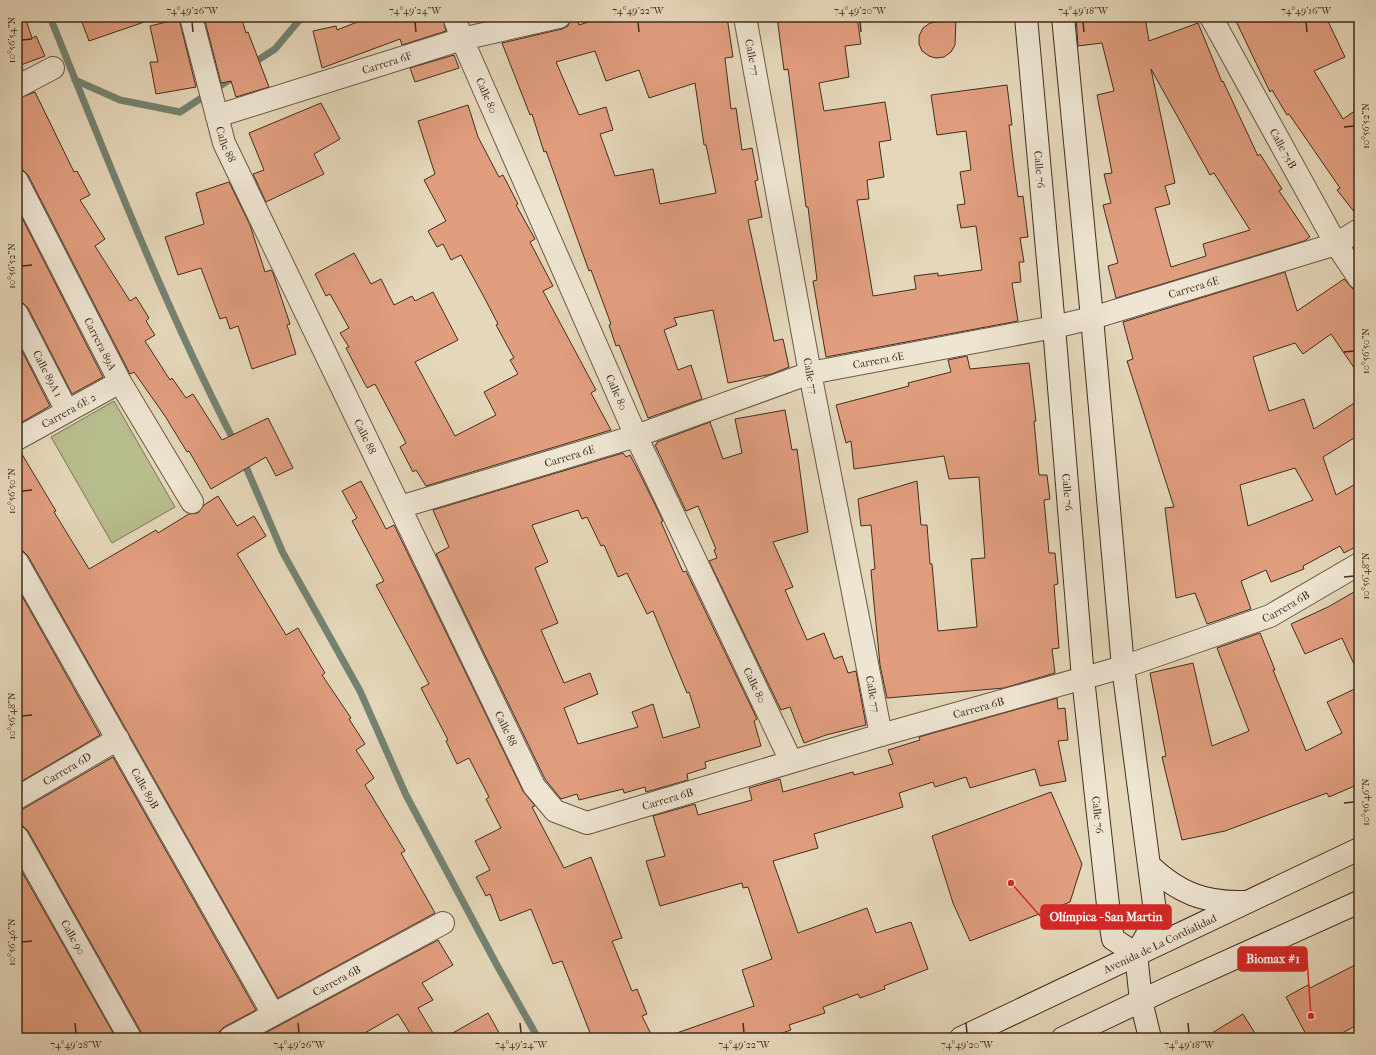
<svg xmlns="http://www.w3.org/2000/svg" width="1376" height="1055" font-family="'IM FELL French Canon',serif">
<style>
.green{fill:#b8bd8d;stroke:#7d7556}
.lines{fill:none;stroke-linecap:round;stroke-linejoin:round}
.stream{stroke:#758272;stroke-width:7}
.building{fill:#e19e7f;stroke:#422d1f;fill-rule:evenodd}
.street-casing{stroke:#6b5846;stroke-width:24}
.secondary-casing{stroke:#422d1f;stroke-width:24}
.street{stroke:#eee5d2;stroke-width:22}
.secondary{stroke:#eee5d2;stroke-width:22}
.ticks{fill:none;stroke:#422d1f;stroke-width:1.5}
.labels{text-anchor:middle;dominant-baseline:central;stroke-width:3.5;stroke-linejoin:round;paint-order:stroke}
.street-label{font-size:11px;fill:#422d1f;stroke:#eee5d2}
.leader{fill:none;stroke:#d62828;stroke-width:1.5}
.callout-dot{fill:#d62828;stroke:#eee5d2;stroke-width:1.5}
.callout{fill:#d62828;stroke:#d62828;stroke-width:1.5}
.callout-label{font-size:12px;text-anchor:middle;font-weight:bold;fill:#fff}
.neatline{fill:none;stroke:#422d1f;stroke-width:1.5}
.ticks-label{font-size:10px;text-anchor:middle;fill:#422d1f}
</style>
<rect width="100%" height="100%" fill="#e5d7ba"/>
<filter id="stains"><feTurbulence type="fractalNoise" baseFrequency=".005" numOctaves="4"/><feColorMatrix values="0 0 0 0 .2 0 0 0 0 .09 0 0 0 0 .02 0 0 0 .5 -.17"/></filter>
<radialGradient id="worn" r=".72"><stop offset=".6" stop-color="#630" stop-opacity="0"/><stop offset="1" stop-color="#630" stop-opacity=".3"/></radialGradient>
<path class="green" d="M114 401 175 507 112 543 51 437Z"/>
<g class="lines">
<g class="stream">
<path d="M50 17C108 161 164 305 235 443"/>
<path d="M252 64 275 49 302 17"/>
<path d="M75 80 120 100 180 112 232 78"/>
<path d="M243 460 283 553 360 691 406 795 499 969 538 1038"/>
</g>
</g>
<g class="building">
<path d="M17 17H25L32 38 36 36 45 56 21 65 23 69 17 73Z"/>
<path d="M80 17H149L150 20 89 41Z"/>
<path d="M218 17H241L246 33 248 32 269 87 236 97 231 81 221 83 205 21Z"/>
<path d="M370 17H442L446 31 402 45 400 39 322 68 313 31 336 26 337 30Z"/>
<path d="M571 17H577L579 25 604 17H727L733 57 725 58 731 109 736 108 742 150 752 148 758 180 755 181 762 217 748 220 774 341 783 339 789 367 772 374 728 383 713 310 674 318 677 325 664 330 678 370 691 365 702 399 648 418 619 345 616 346 609 325 611 324 591 270 589 271 546 151 544 152 532 114 530 115 502 43 562 29 568 26ZM595 51 606 81 639 70 649 98 695 83 704 145H706L716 193 660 204 653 169 615 176 600 134 613 130 606 107 579 115 556 62Z"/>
<path d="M777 17H857L861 44 845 46 849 77 819 83 824 111 885 102 891 140 879 142 884 177 867 180 869 199 857 200 873 296 916 289 914 276 938 273V276L982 270 976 226 961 228 957 205 965 204 960 172 971 170 966 131 937 135 931 95 1007 85 1012 125H1009L1013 160 1018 197 1023 196 1028 237 1020 238 1024 262H1019L1021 282 1012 283 1018 321 826 357 813 281 817 280 808 207H806L788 69 784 70Z"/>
<path d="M1076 17H1145L1149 41 1198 23 1222 82 1223 81 1258 156 1260 154 1282 189 1279 191 1310 237 1304 241 1116 298 1108 266 1118 263 1103 205 1111 203 1104 174 1112 173 1097 95 1114 91 1102 43 1078 46ZM1151 69 1210 175 1214 173 1250 230 1203 244 1206 256 1171 267 1155 208 1170 204 1165 186 1175 183Z"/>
<path d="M1234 17H1326L1345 57 1314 71 1343 119 1359 108V218L1337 190 1340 188 1289 114 1287 115 1272 90 1270 92Z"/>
<path d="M179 19 196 87 156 94 150 62H158L150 26Z"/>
<path d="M956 19 955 45 951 52 944 57 936 58 929 56 922 51 919 44V36L923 28 930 23Z"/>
<path d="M454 55 459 68 415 82 410 68Z"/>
<path d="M35 92 74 172 77 171 90 195 80 200 105 239 95 246 130 301 136 297 149 318 146 321 155 335 145 341 170 380 172 378 186 398 193 394 222 440 268 418 293 468 276 476 266 457 211 489 189 451 187 452 165 416 134 372 130 374 28 175 23 170 17 169V99Z"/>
<path d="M321 103 340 139 314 154 324 174 266 202 253 174 264 170 249 133Z"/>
<path d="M468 105 478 137 499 177 503 175 518 204 516 205 535 239 530 242 553 286 543 291 596 390 591 393 611 430 426 486 416 470 413 472 400 447 406 443 375 384 367 388 346 348 349 347 340 333 349 328 330 294 326 296 315 274 354 253 371 284 381 279 394 305 412 296 415 301 433 292 458 340 415 362 455 436 496 415 484 392 518 374 510 360 514 358 496 325 498 324 484 297 461 255 451 260 443 244 437 247 428 231 446 221 424 180 435 174 418 121Z"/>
<path d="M229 182 250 225 265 272 271 270 273 273 290 324 287 325 296 354 252 369 238 326 230 329 226 317 220 319 201 268 178 275 165 237 204 224 196 193Z"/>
<path d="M17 208 103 377 72 394 28 308 23 303 17 302Z"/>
<path d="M1285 272 1297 311 1344 279 1353 289 1359 290V375L1331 334 1303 354 1295 343 1253 357 1269 411 1304 399 1314 429 1359 400V435L1323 457 1336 495 1359 482V545L1344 553 1340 546 1303 566 1304 569 1271 582 1266 570 1241 581 1251 609 1207 624 1195 593 1176 598 1165 508 1174 507 1127 361 1133 359 1123 322ZM1295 468 1313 500 1248 526 1240 485Z"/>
<path d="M17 341 50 406 17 425Z"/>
<path d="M967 356 970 369 1029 363 1036 421H1034L1039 475H1047L1050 499 1044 500 1049 553H1055L1058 584 1054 585 1059 648 1052 649 1055 673 1004 688 887 698 880 665 873 593 871 570 875 569 871 525 861 526 858 499 917 481 921 525H927L930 564H932L938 631 977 627 971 559 985 558 979 477 949 479 944 456 854 469 851 441 846 443 836 405 909 386 908 383 951 372 948 360Z"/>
<path d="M785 410 792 450 797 449 808 532 773 542 793 587 785 590 807 640 824 633 834 659 842 656 848 673 856 671 866 725 826 735 804 743 790 707 781 710 709 561 717 558 714 550 716 549 698 506 686 511 655 445 657 444V442L710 422 723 459 742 453 735 419Z"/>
<path d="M17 451H20L56 511 54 512 89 569 156 530 158 533 189 514 198 513 204 505 218 496 237 526 254 516 266 536 237 554 286 635 298 628 325 673 322 675 351 718 349 719 365 744 356 750 374 778 365 785 405 851 401 853 435 913 278 998 28 556 23 551 17 550Z"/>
<path d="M623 453 626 457 630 455 642 478 663 521 661 522 683 572 686 571 757 719 754 721 761 746 705 762 706 768 687 774 688 780 646 792 645 787 624 793 623 789 579 800 577 794 561 799 545 779 436 554 449 547 433 510ZM578 510 582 519 587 517 601 546 604 545 618 577 627 573 647 614 653 611 687 693 689 692 700 727 663 738 653 704 632 712 638 727 578 744 564 708 598 694 590 673 564 683 541 630 558 623 535 568 548 562 532 525Z"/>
<path d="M361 481 386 529 394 525 523 791 535 806 532 807 564 868 591 857 622 938 612 941 632 991 637 989 647 1014 642 1016 653 1038H592L562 961 553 964 531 909 500 921 490 894 486 896 476 877 490 870 475 841 501 828 486 799 489 797 469 758 457 764 446 741 448 740 421 688 429 684 376 585 384 581 352 521 357 518 342 491Z"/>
<path d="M17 587 100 735 17 784Z"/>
<path d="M1359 589V675L1342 638 1305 654 1291 624 1328 607Z"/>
<path d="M1260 633 1275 670H1273L1306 751 1342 733 1327 702 1359 687V784L1329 797 1327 793 1225 831 1182 840 1162 757 1166 756 1150 673 1193 663 1212 746 1249 731 1217 648Z"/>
<path d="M1057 698 1058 709 1065 708 1068 740 1058 741 1066 781 1040 786 1035 769 970 788 966 777 935 787 933 782 899 793 903 807 814 834 818 848 773 861 798 933 867 908 876 933 911 922 928 969 884 986 885 989 860 998 858 994 823 1007 825 1013 789 1025 791 1030 768 1038H671V1035L754 1006 742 970 772 959 748 887 743 888 742 883 660 906 646 861 665 856 653 816 695 804 698 815 752 800 749 788 780 779 783 792 853 772 854 775 893 764 888 750 920 740 919 737Z"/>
<path d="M113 757 256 1010 224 1027 219 1032 218 1038H142L141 1032 28 831 23 826 17 825V810L23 809Z"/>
<path d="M1051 792 1082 864 1070 902 970 941 953 903 932 836Z"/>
<path d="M17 863 116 1038H17Z"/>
<path d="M438 940 453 965 422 983 433 1000 418 1008 436 1038H413L398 1014 356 1038H256Z"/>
<path d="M1359 963V1024L1333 1038H1308L1286 997 1308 985 1310 988Z"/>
<path d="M488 1013 502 1038H444Z"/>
<path d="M1243 1014 1258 1038H1204Z"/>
</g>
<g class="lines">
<g class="street-casing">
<g id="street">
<path id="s1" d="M191 17 224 143 534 786 555 811 587 823 881 735 1123 667 1270 616 1359 564"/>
<path id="s2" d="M454 17 462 39 636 436 791 761"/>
<path id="s3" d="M745 17 810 373 881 735"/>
<path id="s4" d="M1211 17 1336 244 1359 278"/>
<path d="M17 87 53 68"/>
<path id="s5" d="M217 116 462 39 559 17"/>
<path id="s6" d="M17 181 120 382 192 502"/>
<path id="s7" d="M17 314 67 411"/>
<path id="s8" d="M17 439 120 382"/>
<path id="s9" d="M400 507 636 436 810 373 1054 327 1092 318 1336 244 1359 230"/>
<path id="s10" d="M17 562 273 1014"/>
<path id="s11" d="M17 798 118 739"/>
<path id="s12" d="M17 837 130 1038"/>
<path id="s13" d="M230 1038 443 923"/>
</g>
</g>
<g class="secondary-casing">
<g id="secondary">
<path id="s14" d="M1026 17 1054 327 1083 678 1109 914 1113 939 1136 954"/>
<path d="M1063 17 1092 318 1123 667 1156 919 1136 954 1141 1001 1150 1038"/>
<path d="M1150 866C1179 893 1204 903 1244 902"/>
<path id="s15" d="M961 1038 1359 849"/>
<path d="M1063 1038 1166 989 1359 902"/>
</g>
</g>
<use href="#street" class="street"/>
<use href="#secondary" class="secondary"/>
</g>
<path class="ticks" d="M192 22 193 32M415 22 416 32M638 22 639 32M860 22 861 32M1083 22 1084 32M1306 22 1307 32M22 40 32 39M1344 127 1354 126M22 266 32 265M1344 352 1354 351M22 491 32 490M1344 577 1354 576M22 716 32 715M1344 803 1354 802M22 942 32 941M75 1023 76 1033M298 1023 299 1033M520 1023 521 1033M743 1023 744 1033M966 1023 967 1033M1188 1023 1189 1033"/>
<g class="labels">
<g class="street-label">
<text stroke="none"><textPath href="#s3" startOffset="41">Calle 77</textPath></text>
<text stroke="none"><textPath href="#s5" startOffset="178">Carrera 6F</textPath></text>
<text stroke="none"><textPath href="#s2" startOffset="85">Calle 80</textPath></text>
<text stroke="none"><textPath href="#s1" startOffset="132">Calle 88</textPath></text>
<text stroke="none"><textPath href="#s4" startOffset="150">Calle 75B</textPath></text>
<text stroke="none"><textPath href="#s14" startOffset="153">Calle 76</textPath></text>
<text stroke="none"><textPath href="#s9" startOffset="825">Carrera 6E</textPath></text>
<text stroke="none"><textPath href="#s6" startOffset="183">Carrera 89A</textPath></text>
<text stroke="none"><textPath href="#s9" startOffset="501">Carrera 6E</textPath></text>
<text stroke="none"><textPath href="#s7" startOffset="67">Calle 89A 1</textPath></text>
<text stroke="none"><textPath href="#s3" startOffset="365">Calle 77</textPath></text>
<text stroke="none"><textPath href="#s2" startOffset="409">Calle 80</textPath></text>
<text stroke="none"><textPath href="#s8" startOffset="59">Carrera 6E 2</textPath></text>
<text stroke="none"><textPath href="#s1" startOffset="456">Calle 88</textPath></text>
<text stroke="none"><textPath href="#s9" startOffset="177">Carrera 6E</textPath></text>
<text stroke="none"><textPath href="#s14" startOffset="477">Calle 76</textPath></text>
<text stroke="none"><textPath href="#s1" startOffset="1643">Carrera 6B</textPath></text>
<text stroke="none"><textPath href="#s2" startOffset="733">Calle 80</textPath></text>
<text stroke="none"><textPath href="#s3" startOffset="689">Calle 77</textPath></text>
<text stroke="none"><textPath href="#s1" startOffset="1319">Carrera 6B</textPath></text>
<text stroke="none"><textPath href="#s1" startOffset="780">Calle 88</textPath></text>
<text stroke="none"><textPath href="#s11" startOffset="58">Carrera 6D</textPath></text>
<text stroke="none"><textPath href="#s10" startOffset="260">Calle 89B</textPath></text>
<text stroke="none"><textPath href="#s1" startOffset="995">Carrera 6B</textPath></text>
<text stroke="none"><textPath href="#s14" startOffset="801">Calle 76</textPath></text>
<text stroke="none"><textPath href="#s12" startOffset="115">Calle 90</textPath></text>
<text stroke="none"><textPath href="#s15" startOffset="220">Avenida de La Cordialidad</textPath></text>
<text stroke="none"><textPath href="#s13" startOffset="121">Carrera 6B</textPath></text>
</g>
</g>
<path class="leader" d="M1011 883L1041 917M1311 1016L1307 959"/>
<g class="callout-dot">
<circle cx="1011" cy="883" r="4"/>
<circle cx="1311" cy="1016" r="4"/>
</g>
<g class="callout">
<rect x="1041" y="905" width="130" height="24" rx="4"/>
<rect x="1238" y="947" width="69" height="24" rx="4"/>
</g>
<g class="callout-label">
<text x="1106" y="921">Olímpica - San Martin</text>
<text x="1273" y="963">Biomax #1</text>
</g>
<rect width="1376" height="1055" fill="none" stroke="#e5d7ba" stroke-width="44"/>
<rect x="22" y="22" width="1332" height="1011" class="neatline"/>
<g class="ticks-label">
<text x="192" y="14">74°49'26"W</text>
<text x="415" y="14">74°49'24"W</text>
<text x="638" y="14">74°49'22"W</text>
<text x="860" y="14">74°49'20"W</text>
<text x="1083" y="14">74°49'18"W</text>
<text x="1306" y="14">74°49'16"W</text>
<text transform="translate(11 40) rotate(-90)" y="4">10°56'54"N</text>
<text transform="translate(1365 126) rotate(-90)" y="4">10°56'52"N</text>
<text transform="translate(11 266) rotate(-90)" y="4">10°56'52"N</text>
<text transform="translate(1365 351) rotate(-90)" y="4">10°56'50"N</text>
<text transform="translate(11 491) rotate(-90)" y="4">10°56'50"N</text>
<text transform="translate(1365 576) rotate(-90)" y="4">10°56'48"N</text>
<text transform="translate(11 716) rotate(-90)" y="4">10°56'48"N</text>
<text transform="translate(1365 802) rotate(-90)" y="4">10°56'46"N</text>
<text transform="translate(11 942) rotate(-90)" y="4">10°56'46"N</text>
<text x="76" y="1048">74°49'28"W</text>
<text x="299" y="1048">74°49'26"W</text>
<text x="521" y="1048">74°49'24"W</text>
<text x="744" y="1048">74°49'22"W</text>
<text x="967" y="1048">74°49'20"W</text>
<text x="1189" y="1048">74°49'18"W</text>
</g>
<rect width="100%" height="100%" filter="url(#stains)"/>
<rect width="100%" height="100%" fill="url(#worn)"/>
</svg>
